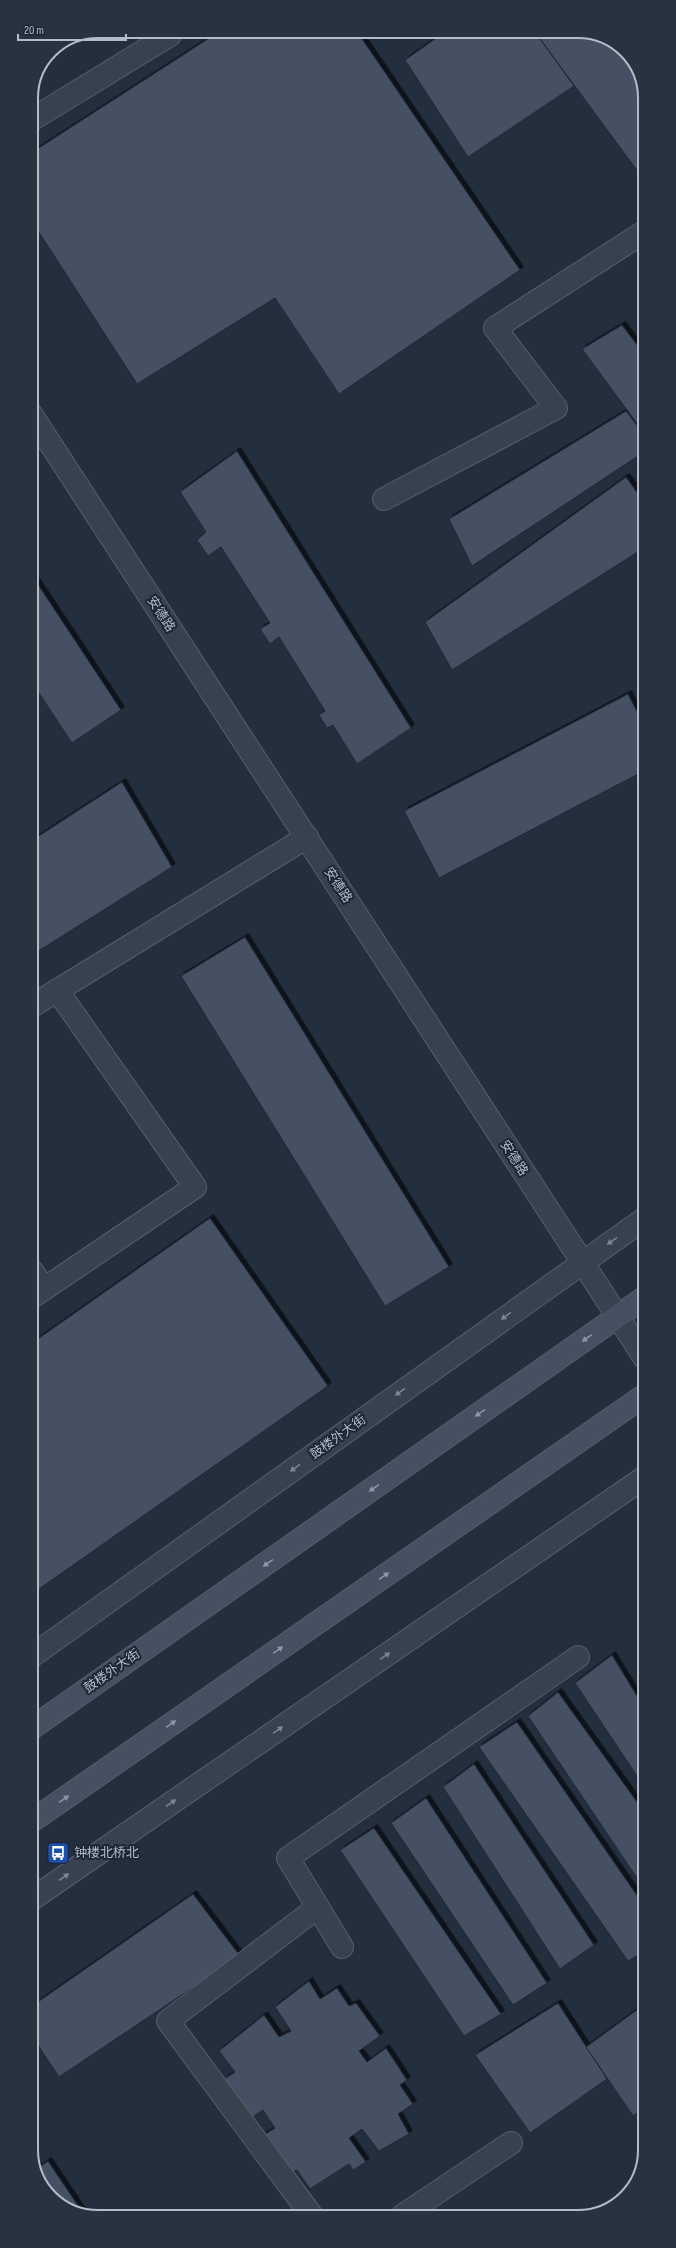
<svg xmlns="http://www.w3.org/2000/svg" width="676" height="2248" font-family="'Sofia Sans Condensed','Noto Sans SC',sans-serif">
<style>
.building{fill:#455162;stroke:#1f2835;filter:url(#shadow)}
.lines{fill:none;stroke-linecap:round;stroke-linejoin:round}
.service-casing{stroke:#565f6c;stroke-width:24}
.tertiary-casing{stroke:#565f6c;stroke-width:24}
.secondary-casing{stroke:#565f6c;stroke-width:24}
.service{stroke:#38414e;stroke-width:22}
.tertiary{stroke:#38414e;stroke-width:22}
.secondary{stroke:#465061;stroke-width:22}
.oneway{fill:#7c8592}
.oneway2{fill:#8e96a5}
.labels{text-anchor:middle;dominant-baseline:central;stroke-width:4;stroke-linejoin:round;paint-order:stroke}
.street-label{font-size:13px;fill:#b4bcc9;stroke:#1d2633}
.poi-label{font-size:13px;fill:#b4bcc9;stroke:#1d2633;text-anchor:start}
.rim{fill:none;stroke:#b4bcc9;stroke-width:2}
</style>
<defs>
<filter id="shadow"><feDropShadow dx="3.5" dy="-3.5" stdDeviation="0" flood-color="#0009"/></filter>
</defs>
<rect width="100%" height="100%" fill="#242f3e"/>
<g class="building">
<path d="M583 31 622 48 644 85V180L535 32Z"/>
<path d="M445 32H535L574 86 468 157 405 60Z"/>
<path d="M358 33 520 270 339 394 275 298 137 384 31 220V153L214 35Z"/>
<path d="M36 73 39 78 34 81Z"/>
<path d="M622 325 644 354V433L582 349Z"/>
<path d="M626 411 644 434V452L472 566 449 519Z"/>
<path d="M237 451 411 728 357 764 333 725 327 728 319 715 325 711 279 637 270 644 260 629 270 623 221 547 208 556 197 540 206 532 180 492Z"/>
<path d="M626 477 644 502V548L452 670 425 622Z"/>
<path d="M31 574 39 586 31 591Z"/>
<path d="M39 586 121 710 72 743 31 681V591Z"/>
<path d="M628 694 644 725V771L439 878 404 811Z"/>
<path d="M122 782 172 867 32 955 31 841Z"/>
<path d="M245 937 449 1267 385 1306 181 976Z"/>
<path d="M210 1218 328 1386 32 1594V1343Z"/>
<path d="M612 1655 645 1709V1770L637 1776 575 1683Z"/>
<path d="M558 1692 645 1813V1890L528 1716Z"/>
<path d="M517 1722 645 1907V1951L628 1961 479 1747Z"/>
<path d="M474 1764 594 1945 560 1969 443 1787Z"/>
<path d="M426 1798 547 1983 513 2005 391 1823Z"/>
<path d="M374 1828 501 2014 464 2036 340 1850Z"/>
<path d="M193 1894 240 1956 59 2077 32 2036V2006Z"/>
<path d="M309 1981 320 1999 337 1988 349 2006 356 2003 380 2036 359 2051 367 2062 386 2048 407 2080 400 2085 413 2104 398 2114 409 2134 379 2151 362 2129 349 2138 366 2162 353 2170 349 2164 310 2189 297 2170 287 2175 262 2136 275 2128 263 2110 251 2118 224 2079 235 2072 219 2051 264 2015 279 2037 291 2031 275 2007Z"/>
<path d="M558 2003 607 2079 530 2133 475 2055Z"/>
<path d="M645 2004V2108L633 2116 586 2047Z"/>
<path d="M48 2161 83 2213 54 2201 36 2169Z"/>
</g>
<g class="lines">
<g class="service-casing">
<g id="service">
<path d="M31 120 170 35"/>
<path d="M384 499 556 408 495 328 644 232"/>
<path d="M32 1006 307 837"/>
<path d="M32 1271 44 1289"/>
<path d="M32 1297 195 1187 57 990"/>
<path d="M342 1947 288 1858 578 1657"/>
<path d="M312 2216 168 2021 318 1907"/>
<path d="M402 2216 511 2143"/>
</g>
</g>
<g class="tertiary-casing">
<g id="tertiary">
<path d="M31 414 644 1357"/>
<path d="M32 1656 644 1219"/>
<path d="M32 1899 645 1477"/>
</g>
</g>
<g class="secondary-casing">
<g id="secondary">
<path d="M32 1728 644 1298"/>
<path d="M32 1821 645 1395"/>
</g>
</g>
<use href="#service" class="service"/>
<use href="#tertiary" class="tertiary"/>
<use href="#secondary" class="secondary"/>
</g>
<defs><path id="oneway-solid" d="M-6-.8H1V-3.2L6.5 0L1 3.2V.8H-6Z"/></defs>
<g class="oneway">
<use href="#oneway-solid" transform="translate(612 1241) rotate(146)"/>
<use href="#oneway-solid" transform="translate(506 1316) rotate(144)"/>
<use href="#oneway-solid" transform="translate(400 1392) rotate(144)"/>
<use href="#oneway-solid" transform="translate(295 1468) rotate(144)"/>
<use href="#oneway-solid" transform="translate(385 1656) rotate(-35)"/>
<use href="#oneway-solid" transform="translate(278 1730) rotate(-35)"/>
<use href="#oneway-solid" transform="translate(171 1803) rotate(-35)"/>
<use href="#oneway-solid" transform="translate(64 1877) rotate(-35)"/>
</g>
<g class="oneway2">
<use href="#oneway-solid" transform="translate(587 1338) rotate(145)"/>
<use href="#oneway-solid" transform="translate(480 1413) rotate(145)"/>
<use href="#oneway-solid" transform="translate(374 1488) rotate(145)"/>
<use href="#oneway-solid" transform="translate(268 1563) rotate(145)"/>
<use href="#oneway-solid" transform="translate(384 1576) rotate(-35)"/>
<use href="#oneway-solid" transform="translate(278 1650) rotate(-35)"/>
<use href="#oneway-solid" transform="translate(171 1724) rotate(-35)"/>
<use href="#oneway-solid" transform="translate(64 1799) rotate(-35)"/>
</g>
<defs>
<g id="bus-square" transform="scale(1.15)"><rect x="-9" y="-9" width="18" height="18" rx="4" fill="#1a4fb4" stroke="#1d2633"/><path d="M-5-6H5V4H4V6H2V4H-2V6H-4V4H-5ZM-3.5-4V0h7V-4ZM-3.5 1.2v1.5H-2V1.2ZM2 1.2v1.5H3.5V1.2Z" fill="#fff"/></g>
</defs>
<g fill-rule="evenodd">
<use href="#bus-square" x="58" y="1853"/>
</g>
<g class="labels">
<g class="street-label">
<text transform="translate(161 614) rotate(57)">安德路</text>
<text transform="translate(338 885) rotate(57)">安德路</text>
<text transform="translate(514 1158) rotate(57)">安德路</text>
<text transform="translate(338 1437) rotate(-36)">鼓楼外大街</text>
<text transform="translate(112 1671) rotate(-35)">鼓楼外大街</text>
</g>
<g class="poi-label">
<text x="74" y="1853">钟楼北桥北</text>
</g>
</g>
<path d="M0 0H676V2248H0ZM98 38H578A60 60 0 0 1 638 98V2150A60 60 0 0 1 578 2210H98A60 60 0 0 1 38 2150V98A60 60 0 0 1 98 38Z" fill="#29323f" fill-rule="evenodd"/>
<path class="rim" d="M98 38H578A60 60 0 0 1 638 98V2150A60 60 0 0 1 578 2210H98A60 60 0 0 1 38 2150V98A60 60 0 0 1 98 38Z"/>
<path d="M18 34v6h108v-6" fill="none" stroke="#b4bcc9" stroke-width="2"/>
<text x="24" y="34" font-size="12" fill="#b4bcc9" stroke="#1d2633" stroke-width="3" paint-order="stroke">20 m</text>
</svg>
